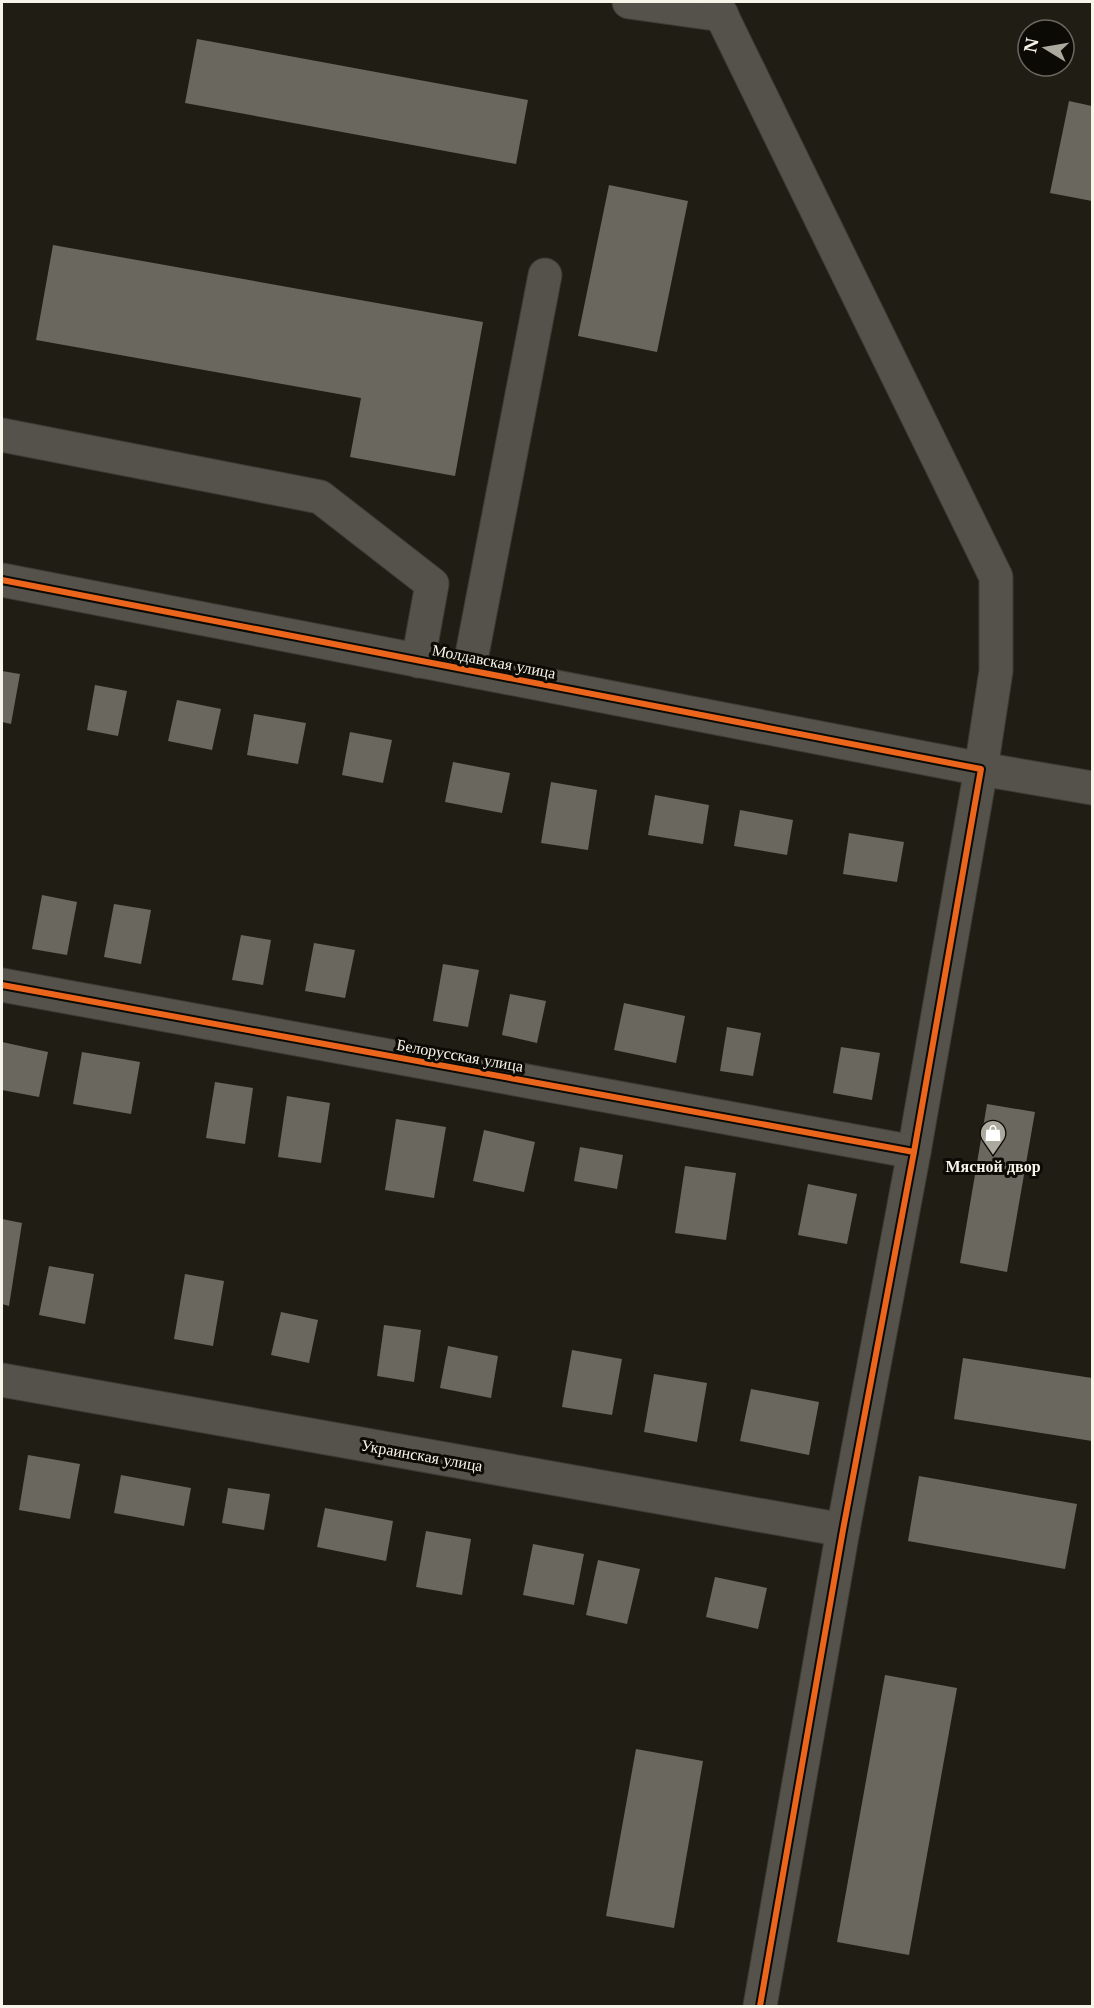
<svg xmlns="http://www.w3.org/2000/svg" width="1094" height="2008" font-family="'Libre Baskerville',serif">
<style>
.building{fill:#69675e}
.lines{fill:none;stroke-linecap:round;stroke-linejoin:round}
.minor-casing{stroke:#3c3b34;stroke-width:35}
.minor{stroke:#54524a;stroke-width:33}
.cycleway-casing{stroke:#0c0a04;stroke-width:10}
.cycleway{stroke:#eb651d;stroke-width:6}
.labels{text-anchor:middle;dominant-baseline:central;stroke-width:6;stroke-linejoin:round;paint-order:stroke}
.street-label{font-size:16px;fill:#f7f5e9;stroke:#0c0a04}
.poi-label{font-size:16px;font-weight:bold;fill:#f7f5e9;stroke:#0c0a04}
</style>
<rect width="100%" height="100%" fill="#201e14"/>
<g class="building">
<path d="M197 39 528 100 516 164 185 103Z"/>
<path d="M1069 101 1092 106V201L1050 193Z"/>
<path d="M609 185 688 201 657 352 578 336Z"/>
<path d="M53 245 483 322 455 476 350 457 361 398 36 340Z"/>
<path d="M2 671 20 674 11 724 2 722Z"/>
<path d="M95 685 127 691 118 736 87 730Z"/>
<path d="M177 700 221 709 212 750 168 741Z"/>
<path d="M254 714 306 723 298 764 247 755Z"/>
<path d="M350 732 392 740 383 783 342 775Z"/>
<path d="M453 762 510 773 502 813 445 802Z"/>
<path d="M551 782 597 790 588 850 541 843Z"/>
<path d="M655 795 709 805 703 844 648 835Z"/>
<path d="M740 810 793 820 787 855 734 846Z"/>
<path d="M849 833 904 842 897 882 843 874Z"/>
<path d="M42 895 77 902 67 955 32 949Z"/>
<path d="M114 904 151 910 141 964 104 957Z"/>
<path d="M241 935 271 940 263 985 232 980Z"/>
<path d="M314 943 355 950 345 998 305 991Z"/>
<path d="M443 964 479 970 468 1027 433 1021Z"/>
<path d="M510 994 546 1001 537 1043 502 1035Z"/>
<path d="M624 1003 685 1016 676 1063 614 1050Z"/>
<path d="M727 1027 761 1033 753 1076 720 1071Z"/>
<path d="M2 1042 48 1052 39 1097 2 1090Z"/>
<path d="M841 1047 880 1053 872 1100 833 1093Z"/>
<path d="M82 1052 140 1062 131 1114 73 1104Z"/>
<path d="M215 1082 253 1088 245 1144 206 1138Z"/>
<path d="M287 1096 330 1103 321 1163 278 1157Z"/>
<path d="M987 1104 1035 1112 1007 1272 960 1263Z"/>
<path d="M396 1119 446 1127 434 1198 385 1190Z"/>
<path d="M484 1130 535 1142 524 1192 473 1181Z"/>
<path d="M580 1147 623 1155 617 1189 574 1181Z"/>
<path d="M685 1166 736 1173 726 1240 675 1233Z"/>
<path d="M808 1184 857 1194 847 1244 798 1235Z"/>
<path d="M2 1219 22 1223 9 1306 2 1304Z"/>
<path d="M49 1266 94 1274 85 1324 39 1315Z"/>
<path d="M185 1274 224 1281 213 1346 174 1339Z"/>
<path d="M281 1312 318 1320 309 1363 271 1355Z"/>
<path d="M384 1325 421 1330 414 1382 377 1376Z"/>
<path d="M448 1346 498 1356 491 1398 440 1388Z"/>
<path d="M572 1350 622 1359 612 1415 562 1407Z"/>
<path d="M963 1358 1092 1378V1441L954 1419Z"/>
<path d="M654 1374 707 1383 697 1442 644 1432Z"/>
<path d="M751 1389 819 1402 809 1455 740 1441Z"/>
<path d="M28 1455 80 1464 70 1519 19 1510Z"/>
<path d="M121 1475 191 1488 184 1526 114 1513Z"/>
<path d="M919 1476 1077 1504 1065 1569 908 1541Z"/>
<path d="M228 1488 270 1494 264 1530 222 1523Z"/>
<path d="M325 1508 393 1521 386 1561 317 1547Z"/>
<path d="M426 1531 471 1539 462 1595 416 1587Z"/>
<path d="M533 1544 584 1554 574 1605 523 1595Z"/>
<path d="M598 1560 640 1569 627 1624 586 1615Z"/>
<path d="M715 1577 767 1588 758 1629 706 1617Z"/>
<path d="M885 1675 957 1688 909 1955 837 1942Z"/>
<path d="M636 1749 703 1761 674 1928 606 1916Z"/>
</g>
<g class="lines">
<g class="minor-casing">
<g id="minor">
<path d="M629 2 722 15"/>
<path d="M715 2 996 577V671L981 769 914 1152 843 1530 760 2006"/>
<path d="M2 435 320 497 432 584 418 661"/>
<path d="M2 580 981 769 1092 788"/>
<path d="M469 670 545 275"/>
<path d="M2 985 914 1152"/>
<path d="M2 1380 843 1530"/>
</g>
</g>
<use href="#minor" class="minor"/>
<g class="cycleway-casing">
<g id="cycleway">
<path d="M2 580 981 769 914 1152 843 1530 760 2006"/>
<path d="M2 985 914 1152"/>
</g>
</g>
<use href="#cycleway" class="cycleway"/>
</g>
<defs>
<g id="shop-pin" transform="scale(1.35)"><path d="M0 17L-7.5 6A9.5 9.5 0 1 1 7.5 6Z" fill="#acaa9e" stroke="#0c0a04"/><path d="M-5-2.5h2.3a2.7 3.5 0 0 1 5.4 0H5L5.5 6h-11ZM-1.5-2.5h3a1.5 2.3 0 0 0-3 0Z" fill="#fff"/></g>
</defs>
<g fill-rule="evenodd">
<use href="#shop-pin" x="993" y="1133"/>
</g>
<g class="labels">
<g class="street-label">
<text transform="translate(494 661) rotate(11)">Молдавская улица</text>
<text transform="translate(460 1055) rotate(10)">Белорусская улица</text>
<text transform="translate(422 1455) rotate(10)">Украинская улица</text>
</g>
<g class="poi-label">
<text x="993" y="1166">Мясной двор</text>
</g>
</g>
<rect width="1094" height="2008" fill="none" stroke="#f7f5e9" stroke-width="6"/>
<g transform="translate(1046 48) rotate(281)"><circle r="28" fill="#0c0a04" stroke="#6a6860" stroke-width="1.5"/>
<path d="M0-4.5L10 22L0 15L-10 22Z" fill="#acaa9e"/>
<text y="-9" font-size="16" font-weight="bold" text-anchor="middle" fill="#f7f5e9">N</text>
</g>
</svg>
